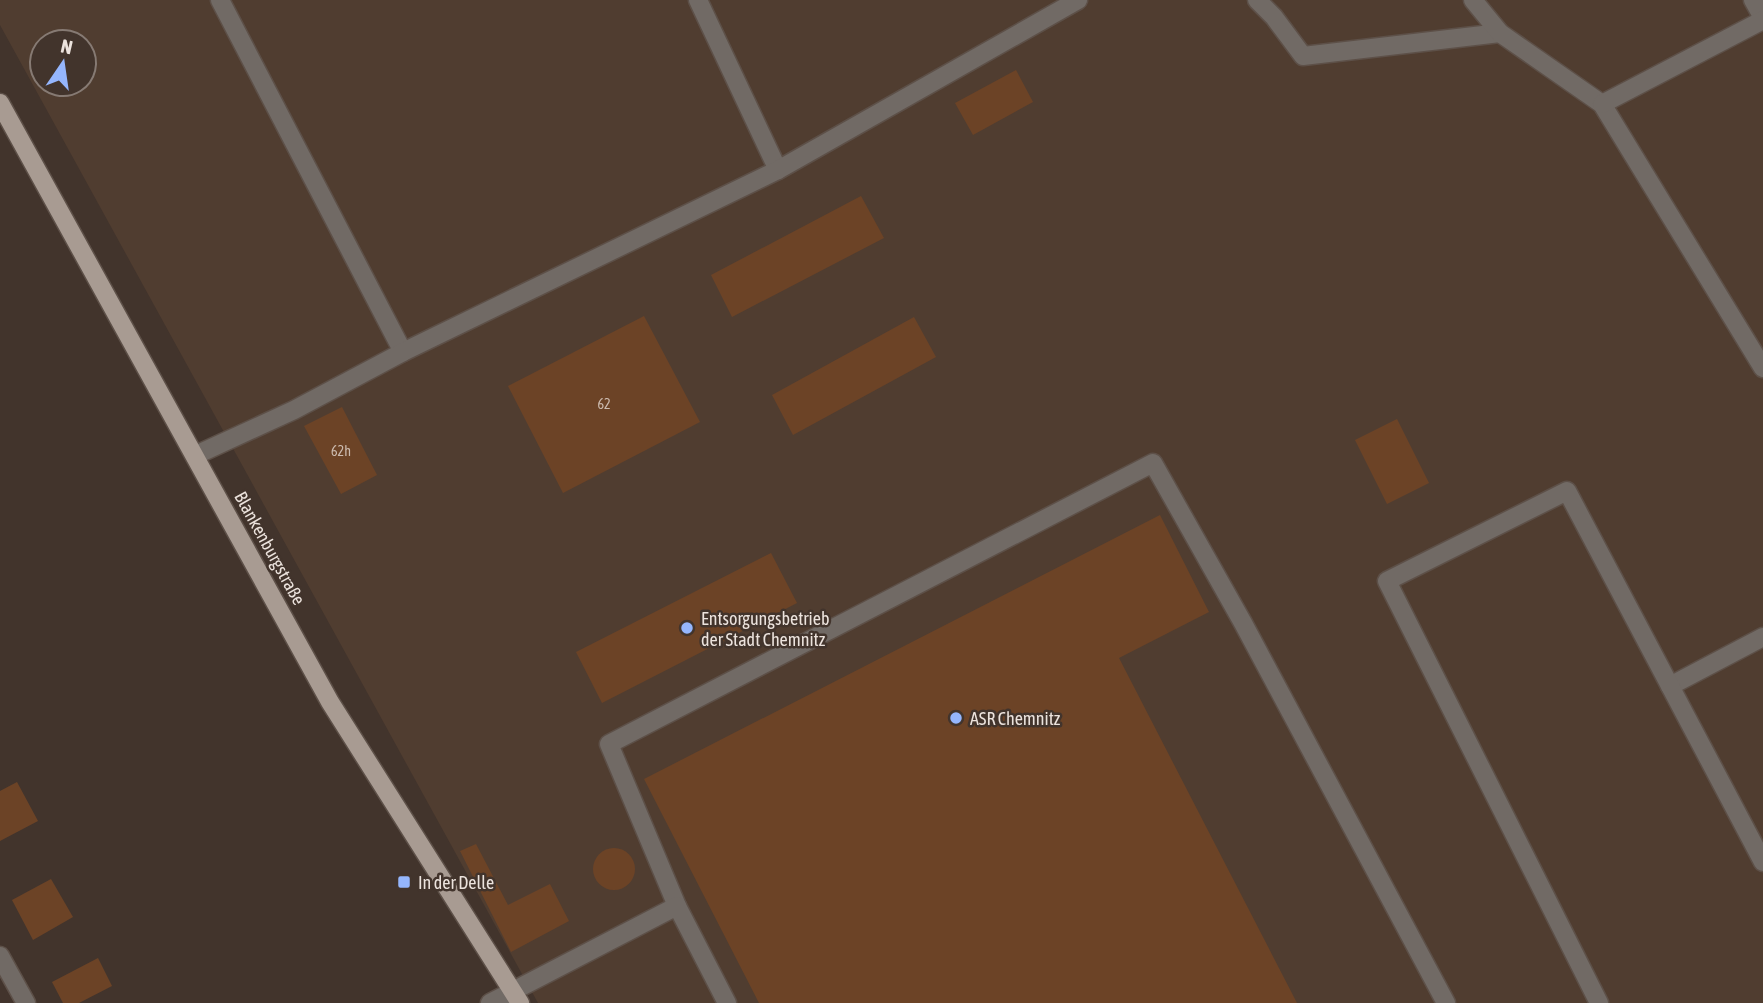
<svg xmlns="http://www.w3.org/2000/svg" width="1763" height="1003" font-family="'Asap Condensed',sans-serif">
<style>
.built{fill:#503d30;fill-rule:evenodd}
.building{fill:#6c4326}
.lines{fill:none;stroke-linecap:round;stroke-linejoin:round}
.minor-casing{stroke:#5d5048;stroke-width:21}
.major-casing{stroke:#5d5048;stroke-width:21}
.minor{stroke:#716a65;stroke-width:18}
.major{stroke:#a89b92;stroke-width:18}
.poi-dot{fill:#95b6fd;stroke:#42342c;stroke-width:2.5}
.labels{text-anchor:middle;dominant-baseline:central;stroke-width:5;stroke-linejoin:round;paint-order:stroke}
.number-label{font-size:14px;fill:#ccbbaf}
.street-label{font-size:18px;fill:#ece3dd;stroke:#42342c}
.poi-label{font-size:18px;fill:#ece3dd;stroke:#42342c;text-anchor:start}
</style>
<rect width="100%" height="100%" fill="#42342c"/>
<path class="built" d="M0 0H1763V1003H538L0 25ZM42 42H84V84H42Z"/>
<g class="building">
<path d="M1016 70 1033 102 973 135 955 103Z"/>
<path d="M861 196 884 238 732 317 711 275Z"/>
<path d="M644 316 700 422 563 493 508 386Z"/>
<path d="M914 317 936 357 793 435 772 395Z"/>
<path d="M342 407 377 475 341 494 304 426Z"/>
<path d="M1397 419 1429 483 1387 504 1355 440Z"/>
<path d="M1160 515 1209 612 1119 658 1297 1003H759L644 779Z"/>
<path d="M771 553 797 603 602 703 576 652Z"/>
<path d="M17 782 38 821 0 841V791Z"/>
<path d="M476 844 508 905 550 884 569 921 511 952 460 851Z"/>
<circle cx="614" cy="869" r="21"/>
<path d="M51 879 73 917 33 940 12 900Z"/>
<path d="M98 958 112 986 79 1003H63L52 982Z"/>
</g>
<g class="lines">
<g class="minor-casing">
<g id="minor">
<path d="M220 0 403 352"/>
<path d="M698 0 778 170"/>
<path d="M1257 0 1274 17 1303 56 1500 33"/>
<path d="M1473 0 1500 33 1602 104 1763 368"/>
<path d="M1753 0 1763 18"/>
<path d="M1602 104 1763 20"/>
<path d="M196 455 294 410 403 352 778 170 1078 0"/>
<path d="M1670 686 1763 637"/>
<path d="M677 906 609 744 1153 463 1243 623 1446 1003"/>
<path d="M0 956 26 1003"/>
<path d="M490 1003 677 906 727 1003"/>
<path d="M1599 1003 1387 581 1567 491 1763 862"/>
</g>
</g>
<g class="major-casing">
<path id="major" d="M0 103 330 702 520 1003"/>
</g>
<use href="#minor" class="minor"/>
<use href="#major" class="major"/>
</g>
<g class="poi-dot">
<circle cx="687" cy="628" r="7"/>
<circle cx="956" cy="718" r="7"/>
<rect x="397" y="875" width="14" height="14" rx="3.5"/>
</g>
<g class="labels">
<g class="number-label">
<text x="604" y="404">62</text>
<text x="341" y="451">62h</text>
</g>
<g class="street-label">
<text transform="translate(270 548) rotate(61)">Blankenburgstraße</text>
</g>
<g class="poi-label">
<text x="701" y="618">Entsorgungsbetrieb<tspan x="701" dy="21">der Stadt Chemnitz</tspan></text>
<text x="970" y="718">ASR Chemnitz</text>
<text x="418" y="882">In der Delle</text>
</g>
</g>
<g transform="translate(63 63) rotate(13)"><circle r="33" fill="#42342c" stroke="#867a73" stroke-width="2"/>
<path d="M0-5L12 26L0 18L-12 26Z" fill="#95b6fd"/>
<text y="-10" font-size="19" font-weight="bold" text-anchor="middle" fill="#ece3dd">N</text>
</g>
</svg>
